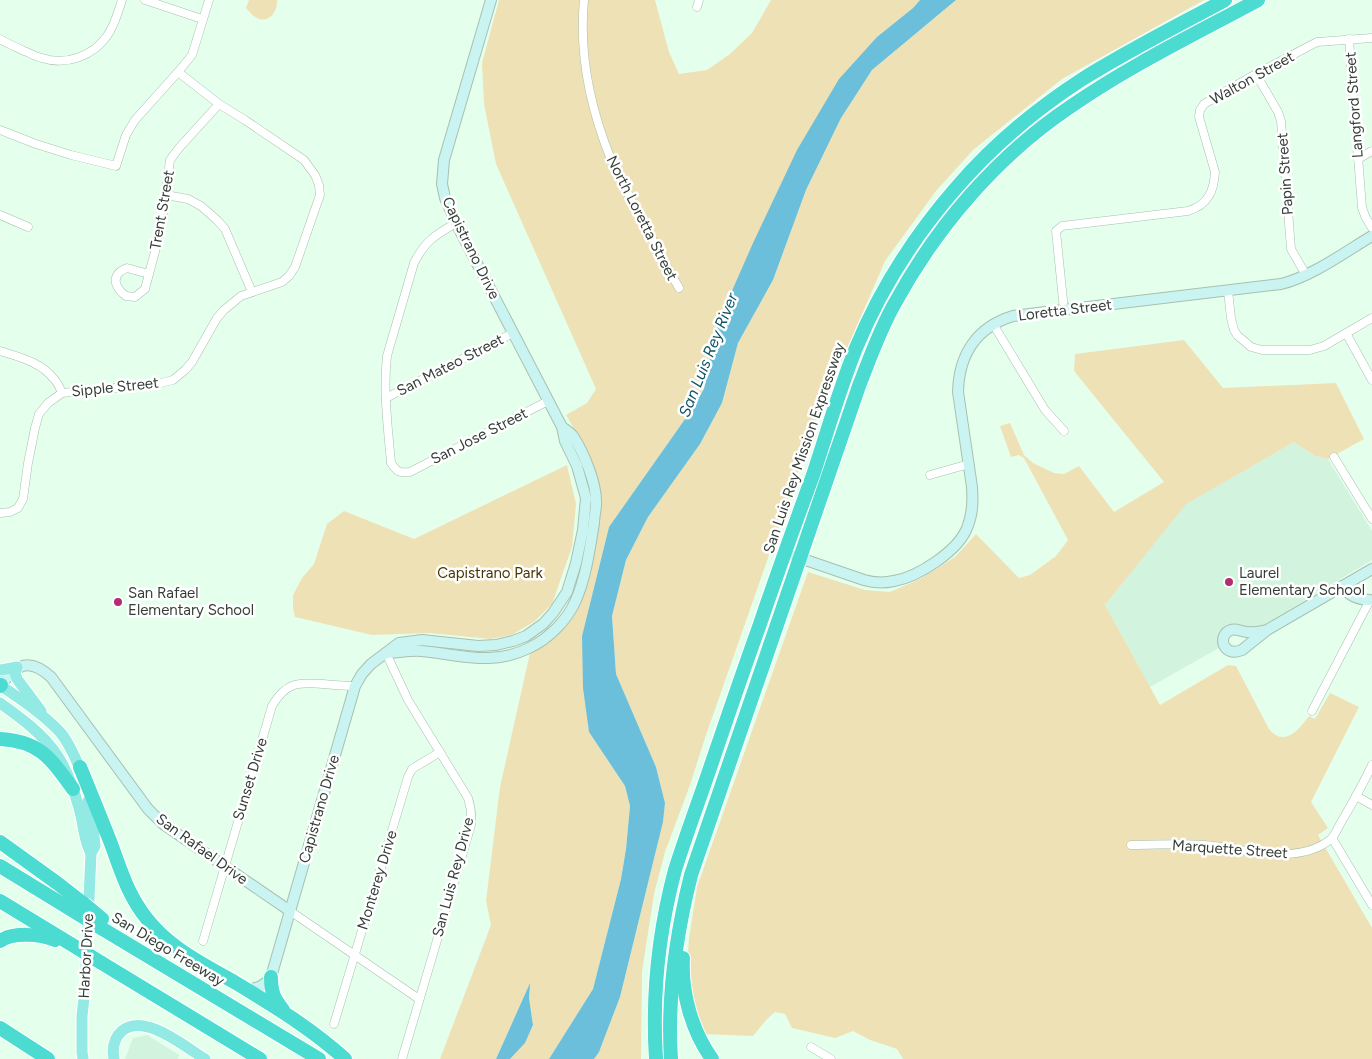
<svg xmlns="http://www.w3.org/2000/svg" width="1372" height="1059" font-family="Figtree,sans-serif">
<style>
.built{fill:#d2f3dd}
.green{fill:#efe1b6}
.water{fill:#6bbfda}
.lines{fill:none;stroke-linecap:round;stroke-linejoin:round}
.street-casing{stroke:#a7c0af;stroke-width:9}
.secondary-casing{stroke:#a7c0af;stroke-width:12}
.primary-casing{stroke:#fff;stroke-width:13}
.highway-casing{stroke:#fff;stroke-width:16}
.street{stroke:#fff;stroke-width:8}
.secondary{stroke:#c9f4f1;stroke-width:10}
.primary{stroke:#93e9e3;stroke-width:11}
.highway{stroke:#4bdbd1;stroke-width:14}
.highway-bridge-casing{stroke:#fff;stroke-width:16;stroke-linecap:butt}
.highway-bridge{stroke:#4bdbd1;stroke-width:14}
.poi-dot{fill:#b32d72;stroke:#fff;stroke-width:2}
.labels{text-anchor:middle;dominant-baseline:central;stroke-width:5;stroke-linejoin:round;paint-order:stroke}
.street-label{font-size:15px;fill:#353f38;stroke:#fff}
.park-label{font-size:15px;fill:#473700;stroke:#fff}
.poi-label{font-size:15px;fill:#353f38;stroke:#fff;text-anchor:start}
.water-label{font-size:16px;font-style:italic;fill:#0a5467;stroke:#fff}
</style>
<rect width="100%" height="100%" fill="#e5ffed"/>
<g class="built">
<path d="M1294 442 1315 456 1328 459 1372 531V560L1257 629 1253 630 1238 624 1233 625 1224 645 1150 687 1105 605 1185 504Z"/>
<path d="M147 1035 179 1055 178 1059H125L133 1038Z"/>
</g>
<g class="green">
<path d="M249 0H277C278 12 268 25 255 17 252 15 249 11 246 8Z"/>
<path d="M499 0H655L669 52 679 74 707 70 730 54 752 33 771 0H920L913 8 877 37 717 325 704 389 690 412 609 527 582 636 589 732 625 786 630 806 626 849 621 879 593 989 549 1059H510L525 1043 533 1025 529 998V985L496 1059H440L491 925 486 901 500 787 530 653 556 636 580 595 600 499 587 451 566 415 587 403 596 389 496 164 484 104 482 63Z"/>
<path d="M956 0H1204L1062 79 973 150 936 191 885 261 817 418 705 738 690 785 665 852 654 894 642 972 641 1059H594L599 1052 620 997 663 822 665 803 656 767 616 674 612 616 626 560 648 517 700 444 722 403 738 343 773 280 806 190 841 118 872 70Z"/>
<path d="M1184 340 1223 388 1336 383 1364 439 1328 459 1315 456 1294 442 1186 504 1105 605 1160 705 1228 665 1236 666 1269 729C1285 748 1299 729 1309 716L1315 719 1330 693 1359 707 1311 802 1328 828 1318 835 1372 928V1059H903L897 1049 870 1040 853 1031 835 1038 792 1028 785 1014 775 1012 767 1019 753 1036 702 1034 686 986 689 938 697 887 808 572 865 590 890 592 920 579 955 557 976 534 1019 578 1030 575 1056 556 1068 540 1024 458 1019 455 1011 457 1000 426 1010 423 1024 455 1033 463 1054 473 1064 474 1079 466 1114 512 1164 482 1074 371 1075 354Z"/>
<path d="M567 465 576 504 572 547 552 604 535 621 512 635 490 639 429 633 372 635 295 617 293 608V595L302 578 314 564 327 524 344 511 414 539Z"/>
</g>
<g class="water">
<path d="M920 0H956L872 70 841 118 806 190 773 280 738 343 722 403 700 444 648 517 626 560 612 616 616 674 656 767 665 803 663 822 620 997 599 1052 594 1059H549L593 989 621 879 626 849 630 806 625 786 589 732 583 688 582 636 609 527 690 412 704 389 717 325 753 243 797 150 839 79 877 37 913 8Z"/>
<path d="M530 983 529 998 533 1025 525 1043 510 1059H496Z"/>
</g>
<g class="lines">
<g class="street-casing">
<g id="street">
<path d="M145 0 202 19"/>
<path d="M584 0C579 53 590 107 610 157 617 175 628 193 637 211 651 237 665 263 679 288"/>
<path d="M697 7 699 0"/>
<path d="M0 39C8 44 16 47 24 51 30 53 36 57 42 58 66 66 93 56 107 36 115 25 118 12 122 0"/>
<path d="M1349 39 1362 208 1366 218 1372 228"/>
<path d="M1256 74 1278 112 1281 121 1291 249 1306 275"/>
<path d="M0 130 36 144 71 155 116 166 126 135 135 120 178 72 192 55 209 0"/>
<path d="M1358 159 1372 151"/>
<path d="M166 195 188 199 201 206 217 220 225 229 252 292"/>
<path d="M0 215 28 227"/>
<path d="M456 223C435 235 425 241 414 263L387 356C383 391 388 428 391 463 398 473 399 473 410 472L548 401"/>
<path d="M149 274 127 268C125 269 121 270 119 273 111 281 119 291 126 296L135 297 145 289 161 229 170 160 179 148 219 104"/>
<path d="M1228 291 1231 318 1234 330 1237 335 1251 347 1262 350H1310L1324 346 1372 318"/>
<path d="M1064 310 1056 231 1062 226 1188 211C1208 205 1214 191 1215 172L1199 117 1200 110 1204 104 1256 74 1317 42 1372 38"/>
<path d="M993 324 1045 410 1064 431"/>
<path d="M1346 333 1372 380"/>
<path d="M0 351C19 357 41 362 54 379 58 383 60 388 62 393"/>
<path d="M386 398 513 333"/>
<path d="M1334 457 1372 519"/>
<path d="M930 475 969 464"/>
<path d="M0 513 10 512 18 508 23 499 28 463 35 428 39 414 48 403 62 393 157 384 173 380 185 370 192 362 217 318 224 310 241 296 282 282 289 276 295 267 320 195 319 185 315 175 304 160 245 120 219 104 178 72"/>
<path d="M386 653 408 700 468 798C471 807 472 815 471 825L402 1059"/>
<path d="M1312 711 1370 600"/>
<path d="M1356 796 1372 805"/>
<path d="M1332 838 1372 905"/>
<path d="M1131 845C1155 845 1180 843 1204 845 1243 848 1297 867 1331 839 1336 834 1339 825 1343 819 1353 802 1363 784 1372 765"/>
<path d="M290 911 419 999"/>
<path d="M203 941 272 706C286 682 298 682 323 684 334 685 344 686 355 686"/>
<path d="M334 1024 408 777 412 769 440 752"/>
<path d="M811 1047 831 1059"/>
</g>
</g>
<g class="secondary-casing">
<g id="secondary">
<path d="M794 556 864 580C874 583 884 583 894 581 918 577 958 551 967 528 973 514 973 501 972 487L958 392C959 354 977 327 1013 316L1281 284C1311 277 1345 252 1372 236"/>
<path d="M1342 586C1349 596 1358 600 1370 600"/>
<path d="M1267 630C1260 632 1254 633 1247 632 1242 632 1236 628 1231 630 1217 634 1222 658 1242 650L1267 630 1372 569"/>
<path d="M386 653C398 653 410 650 421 651 459 654 491 667 529 648 548 639 567 621 576 600 586 577 590 548 594 523 594 517 596 510 596 504 597 484 584 453 573 436 571 433 566 430 562 427"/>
<path d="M1 685C17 664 29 657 51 677L148 809 163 824 290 911"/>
<path d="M247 990C258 988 264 986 271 977L355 686 362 674 371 664 399 643 422 640 478 646 496 645 513 641 526 636 543 624 553 613 567 592 576 563 583 530 586 498 577 466 565 441 562 427 456 223 445 198 442 184 444 160 491 0"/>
</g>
</g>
<g class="primary-casing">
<g id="primary">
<path d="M0 670 17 667 15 673 17 679 41 711"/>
<path d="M0 685C20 699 42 713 59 731 67 739 79 764 82 776"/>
<path d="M0 703C21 718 43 734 57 755 68 771 74 790 79 808 84 824 83 839 91 853"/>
<path d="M83 1059 82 1052V1016L85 989 91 853 95 846 92 816 88 801"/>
<path d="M114 1059C112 1048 114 1038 122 1031 144 1012 185 1047 205 1059"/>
</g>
</g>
<g class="highway-casing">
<g id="highway">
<path d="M0 686 1 685"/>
<path d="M0 739C40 741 51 759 73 789"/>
<path d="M80 767C90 791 100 816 110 841 121 870 127 894 147 919 169 948 205 965 236 983 274 1006 312 1029 345 1059"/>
<path d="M0 842 57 883 84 904"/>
<path d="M0 866 80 915"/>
<path d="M0 901 79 949"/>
<path d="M101 928 319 1059"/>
<path d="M0 941C13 932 40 934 55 940"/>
<path d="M683 958C681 993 692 1031 712 1059"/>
<path d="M100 962 260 1059"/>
<path d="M271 977C271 993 274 998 283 1010"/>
<path d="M0 1028 48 1059"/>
<path d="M656 1059C652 997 659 930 675 870 685 838 697 806 708 774 725 724 742 674 760 624 777 574 795 524 813 475 827 433 839 390 856 348 880 290 915 235 956 188 992 146 1035 110 1081 80 1127 51 1177 26 1225 0"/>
<path d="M671 1059C667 997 676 935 691 875L859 386C870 358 880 329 895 303 937 226 997 156 1070 107 1129 66 1195 34 1258 0"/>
</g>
</g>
<use href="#street" class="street"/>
<use href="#secondary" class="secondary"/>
<use href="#primary" class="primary"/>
<use href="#highway" class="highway"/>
<g class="highway-bridge-casing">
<g id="highway-bridge">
<path d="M84 904 102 919"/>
<path d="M80 915 101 928"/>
<path d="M79 949 100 962"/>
</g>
</g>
<use href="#highway-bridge" class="highway-bridge"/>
</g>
<g class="poi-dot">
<circle cx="1229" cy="582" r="5"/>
<circle cx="118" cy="602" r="5"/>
</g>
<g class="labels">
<g class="street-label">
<text transform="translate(1252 78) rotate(-29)">Walton Street</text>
<text transform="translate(1354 105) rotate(-94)">Langford Street</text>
<text transform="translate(1285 174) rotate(-94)">Papin Street</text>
<text transform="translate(162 210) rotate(-80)">Trent Street</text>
<text transform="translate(642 218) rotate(63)">North Loretta Street</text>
<text transform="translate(471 248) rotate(64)">Capistrano Drive</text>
<text transform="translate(1065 310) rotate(-7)">Loretta Street</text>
<text transform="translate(450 365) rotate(-27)">San Mateo Street</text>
<text transform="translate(115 387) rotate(-6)">Sipple Street</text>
<text transform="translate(479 436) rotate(-27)">San Jose Street</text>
<text transform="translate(804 448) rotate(-71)">San Luis Rey Mission Expressway</text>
<text transform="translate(250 779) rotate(-73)">Sunset Drive</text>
<text transform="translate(319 809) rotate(-74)">Capistrano Drive</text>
<text transform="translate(202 849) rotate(36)">San Rafael Drive</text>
<text transform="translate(1230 849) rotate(4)">Marquette Street</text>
<text transform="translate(453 877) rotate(-75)">San Luis Rey Drive</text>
<text transform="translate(377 880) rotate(-73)">Monterey Drive</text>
<text transform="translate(168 949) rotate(31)">San Diego Freeway</text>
<text transform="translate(86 956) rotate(-87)">Harbor Drive</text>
</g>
<g class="park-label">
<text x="490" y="573">Capistrano Park</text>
</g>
<g class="poi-label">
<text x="1239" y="573">Laurel<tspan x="1239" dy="17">Elementary School</tspan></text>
<text x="128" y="593">San Rafael<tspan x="128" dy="17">Elementary School</tspan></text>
</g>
<g class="water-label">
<text transform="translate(708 355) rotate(-68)">San Luis Rey River</text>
</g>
</g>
</svg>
